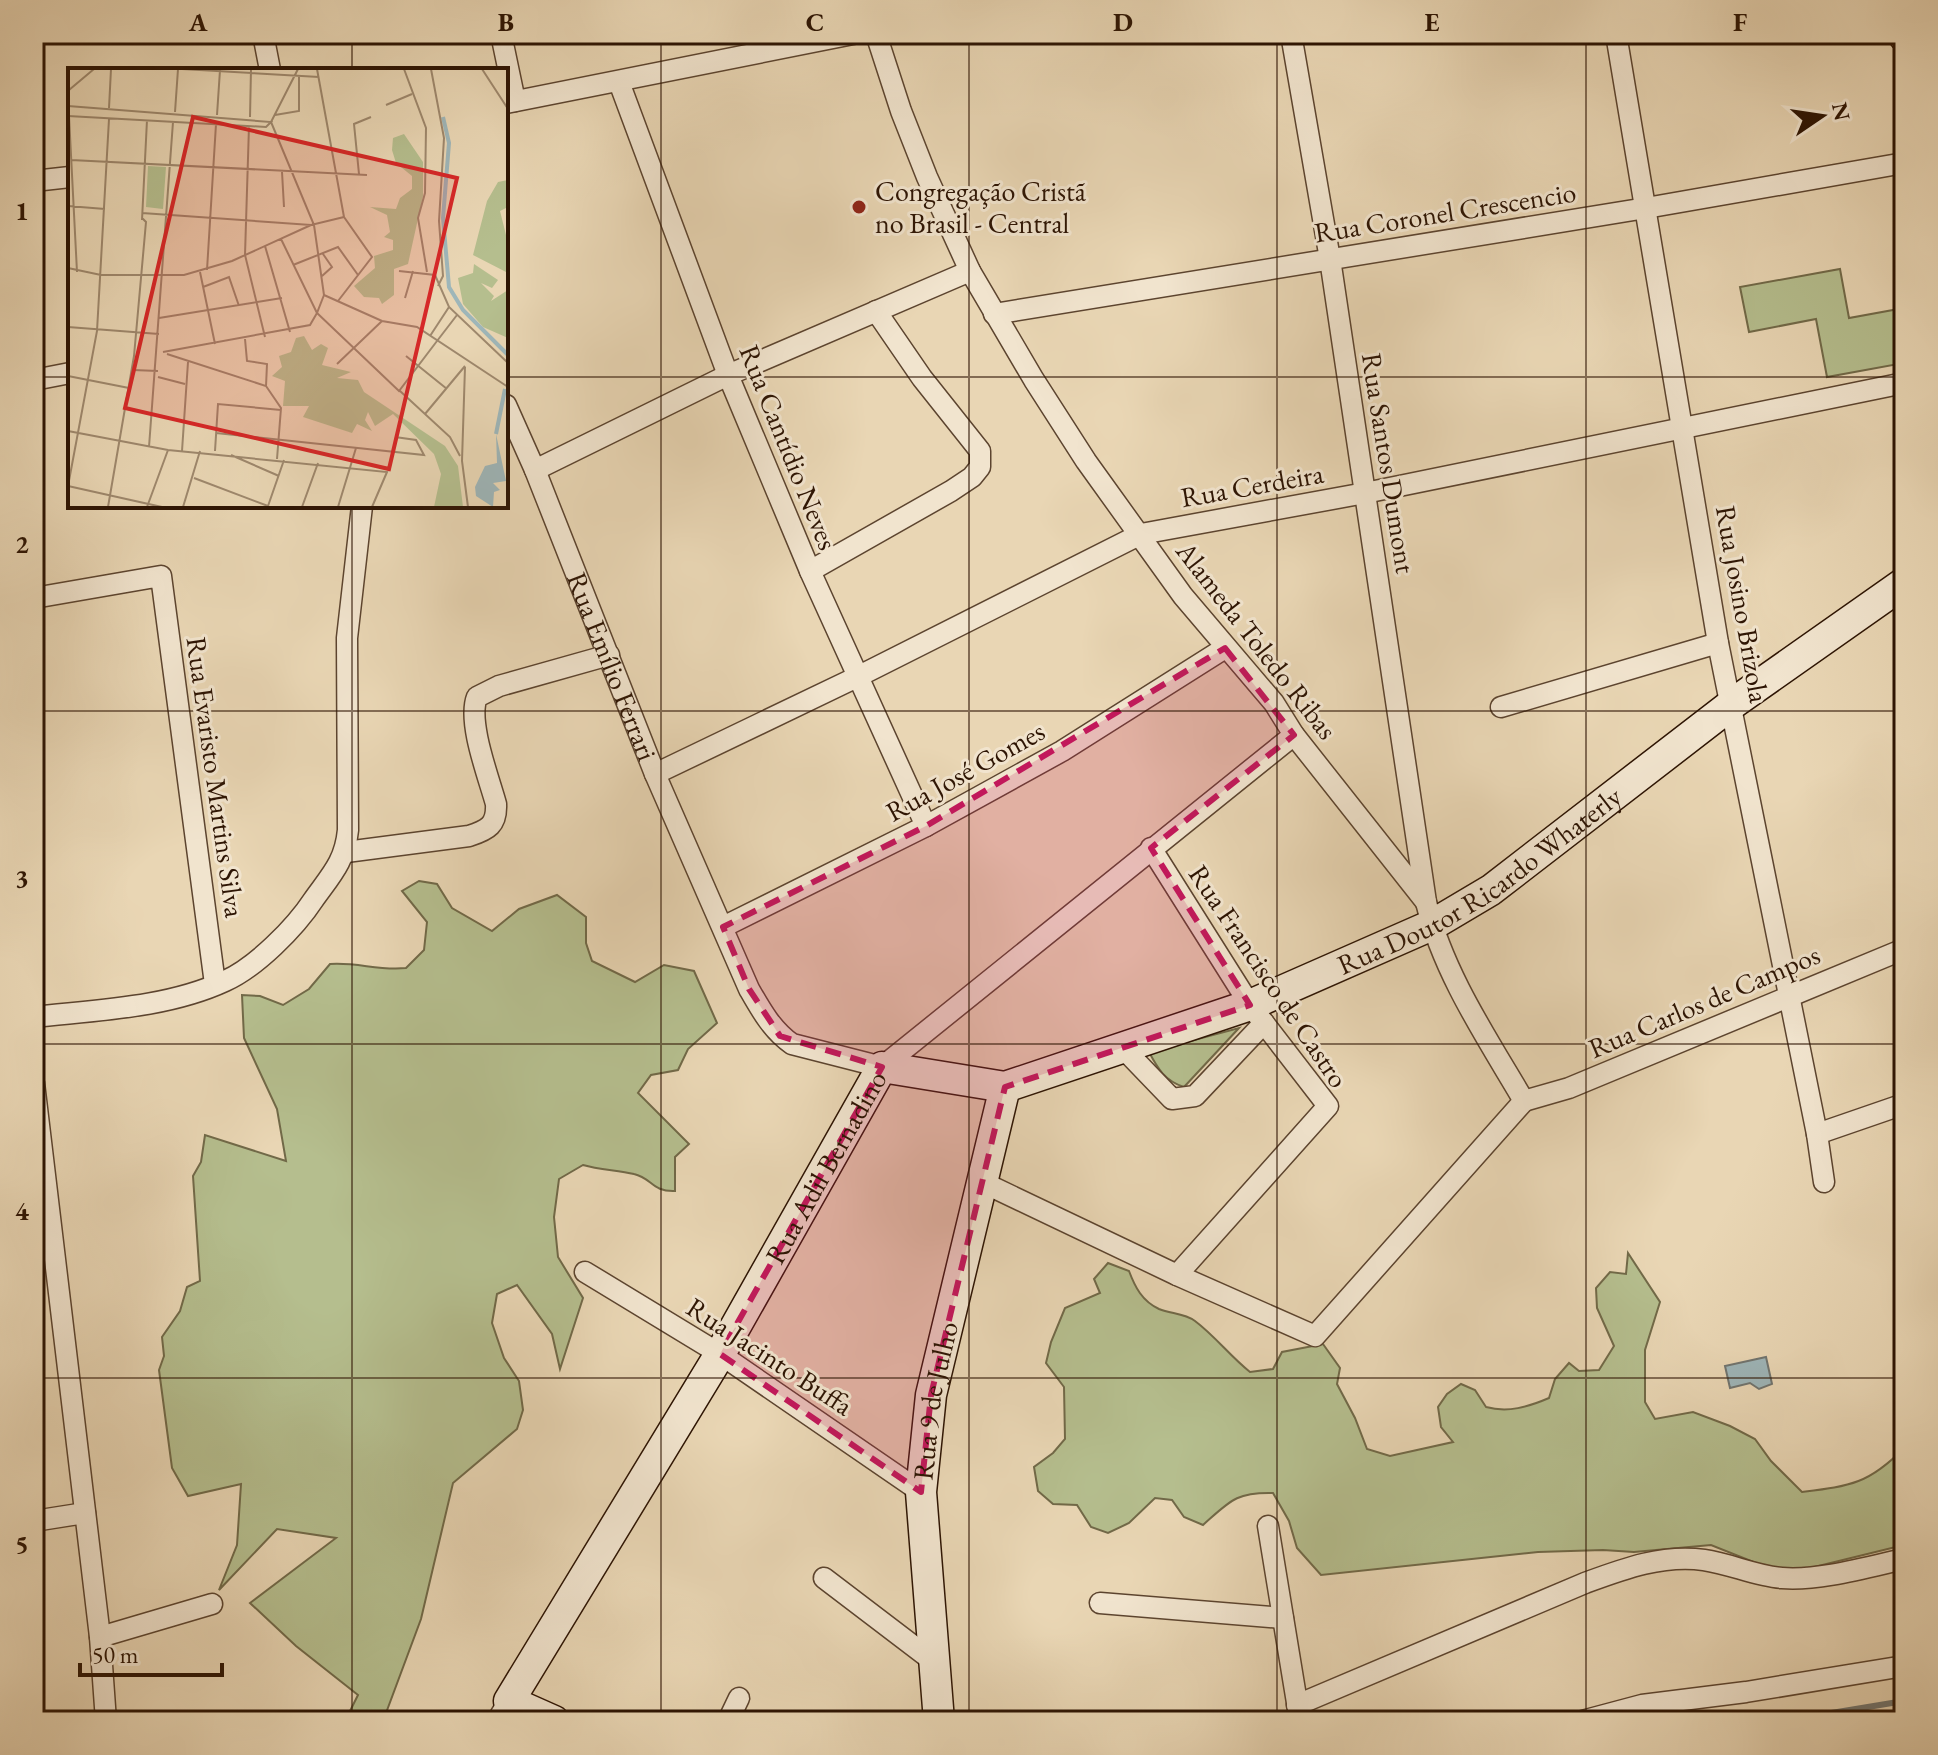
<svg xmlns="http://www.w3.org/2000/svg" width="1938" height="1755" font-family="'EB Garamond',serif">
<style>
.green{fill:#b5be8e;stroke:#716948;stroke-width:2}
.water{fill:#9eb6b9;stroke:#717570;stroke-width:2}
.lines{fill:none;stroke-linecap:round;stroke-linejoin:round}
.stream{stroke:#717570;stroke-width:6}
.minor-casing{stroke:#5c442f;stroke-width:23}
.secondary-casing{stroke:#2d1403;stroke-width:33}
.minor{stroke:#f1e4ce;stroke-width:20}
.secondary{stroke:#f1e4ce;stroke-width:30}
.marked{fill:#c2185b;fill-opacity:0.2;stroke:#c2185b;stroke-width:6;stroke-dasharray:16 10;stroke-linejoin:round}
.grid{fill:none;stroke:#2d1403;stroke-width:2;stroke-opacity:0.55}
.poi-dot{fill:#8f2418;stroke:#f1e4ce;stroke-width:3}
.labels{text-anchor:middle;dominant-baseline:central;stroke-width:6;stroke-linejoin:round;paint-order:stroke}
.poi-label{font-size:28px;fill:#2d1403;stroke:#f1e4ce;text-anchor:start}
.street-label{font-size:28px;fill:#2d1403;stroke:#f1e4ce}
.inset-river{fill:none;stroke:#9eb6b9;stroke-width:4}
.inset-road{fill:none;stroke:#9e886d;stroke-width:2}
.view{fill:#d62828;fill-opacity:0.15;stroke:#d62828;stroke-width:4}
.inset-edge{fill:none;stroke:#2d1403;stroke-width:4}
.neatline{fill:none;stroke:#2d1403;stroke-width:3}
.grid-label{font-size:26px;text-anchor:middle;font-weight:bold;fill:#2d1403}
</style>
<rect width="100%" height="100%" fill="#e9d6b4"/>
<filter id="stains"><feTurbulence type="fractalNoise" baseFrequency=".0025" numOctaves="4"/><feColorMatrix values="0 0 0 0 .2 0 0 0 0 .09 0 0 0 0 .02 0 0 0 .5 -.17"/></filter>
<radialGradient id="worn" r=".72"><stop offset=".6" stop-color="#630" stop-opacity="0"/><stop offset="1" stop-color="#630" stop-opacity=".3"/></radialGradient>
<g class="green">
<path d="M1840 269 1849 318 1904 308V363L1827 377 1816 319 1749 332 1740 287Z"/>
<path d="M419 881 437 884 452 908 492 931 519 909 557 895 586 917V943L592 961 635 982 664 965 694 971 717 1023 688 1049 678 1070 651 1075 638 1093 689 1144 675 1157V1191C652 1192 652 1178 634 1174 618 1170 600 1170 583 1165L559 1179 554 1217 558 1257 583 1298 560 1369 552 1334 517 1285 497 1294 492 1323 504 1358 519 1381 523 1410 517 1429 453 1483 421 1619 383 1721H345L358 1695 296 1646 250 1603 336 1538 277 1529 219 1590 237 1545 241 1484 188 1496 172 1468 159 1370 164 1356 162 1337 180 1311 187 1287 200 1281 193 1176 201 1162 205 1135 286 1161 277 1109 244 1038 242 995 260 996 283 1005 309 989 330 964C358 962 378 971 406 968L424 950 427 922 402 891Z"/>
<path d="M1239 1028 1184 1087C1165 1081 1158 1069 1149 1052Z"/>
<path d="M1628 1253 1660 1302 1645 1350V1402L1655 1419 1693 1412 1730 1426 1755 1439 1771 1461 1802 1492C1850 1486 1869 1484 1904 1448V1545L1798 1571 1771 1569 1711 1545 1634 1552 1603 1550 1538 1552 1321 1575 1297 1548 1289 1521 1273 1493C1236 1492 1230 1501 1203 1525L1184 1517 1172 1500 1155 1498 1129 1523 1108 1533 1091 1527 1077 1505 1053 1504 1038 1491 1034 1467 1053 1453 1065 1439 1064 1387 1046 1363 1051 1342 1065 1308 1100 1293 1094 1279 1108 1263 1129 1271C1135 1287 1142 1301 1159 1309 1171 1314 1184 1313 1195 1321 1215 1336 1230 1356 1250 1372L1273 1369 1282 1352 1323 1344 1340 1368 1337 1384 1355 1418 1367 1449 1390 1456 1453 1442 1441 1427 1438 1407 1447 1394 1461 1384 1475 1390 1486 1407C1508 1413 1528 1407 1549 1398L1555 1379 1569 1363 1579 1371 1599 1370 1614 1346 1597 1308 1596 1288 1610 1272 1626 1274Z"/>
</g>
<path class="water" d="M1766 1357 1772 1384 1759 1389 1750 1383 1730 1388 1725 1366Z"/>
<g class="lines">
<path class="stream" d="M1783 1721 1904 1701"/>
<g class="minor-casing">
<g id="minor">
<path d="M263 34 270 70"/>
<path d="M501 34 515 101"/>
<path d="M876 34 901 111 927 177 970 271 1034 380 1086 461 1183 596 1274 703 1294 735 1426 902"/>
<path d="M1291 34 1330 259 1426 902C1443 973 1487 1038 1524 1101"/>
<path d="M1616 34 1718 643 1817 1134 1824 1182"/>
<path d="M619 82 728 375 810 571 926 826"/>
<path d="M506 103 853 34"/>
<path d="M34 181 70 177"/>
<path d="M994 314 1646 208 1904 163"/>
<path d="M34 380 70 373"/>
<path id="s1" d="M506 405 535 470 655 774 749 989C761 1010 772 1030 792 1044L882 1067 1294 735"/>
<path d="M535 470 728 375 970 271"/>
<path d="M810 571 951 491 972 477 980 467V451L922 378 876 311"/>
<path d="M34 598 161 576 215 984"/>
<path d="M1501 707 1718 643"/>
<path d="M655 774 857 677 1141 534 1365 493 1904 383"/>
<path d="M1151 848 1250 1005 1328 1106 1177 1275"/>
<path d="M346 852 469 836C488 830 497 825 496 804 489 778 467 722 477 697L499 686 609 655"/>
<path d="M723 927 926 826 1062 751 1225 648"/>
<path d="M34 1017C96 1010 167 1008 225 981 256 967 295 928 314 899 332 874 345 861 348 830L347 638 362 506"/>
<path d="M1121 1046 1172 1099 1195 1096 1264 1023"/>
<path d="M34 1083 100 1637 106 1721"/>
<path d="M1524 1101 1569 1088 1904 949"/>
<path d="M1817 1134 1904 1104"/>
<path d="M982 1182 1177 1275 1315 1336 1524 1101"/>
<path d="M585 1272 720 1354 921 1492"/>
<path d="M34 1521 85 1513"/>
<path d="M1268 1526 1300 1721"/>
<path d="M824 1578 933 1661"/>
<path d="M1100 1603 1283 1618"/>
<path d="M100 1637 212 1604"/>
<path d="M1297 1705 1585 1583C1623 1569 1663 1554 1704 1560 1731 1564 1756 1576 1782 1578 1819 1581 1868 1567 1904 1559"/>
<path d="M497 1721 509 1701"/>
<path d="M728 1721 739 1698"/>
<path d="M1582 1721 1642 1705 1746 1692 1904 1666"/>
</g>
</g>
<g class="secondary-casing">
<g id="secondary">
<path d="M1904 34V36"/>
<path id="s2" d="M554 1721 509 1701 720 1354 882 1067 1005 1087 1250 1005 1432 925 1491 890 1732 704 1904 583"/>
<path id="s3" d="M939 1721 921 1492 931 1395 1005 1087"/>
</g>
</g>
<use href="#minor" class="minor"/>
<use href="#secondary" class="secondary"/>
</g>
<path class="marked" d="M1225 648 1294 735 1151 848 1250 1005 1005 1087 931 1395 921 1492 720 1354 882 1067 780 1036 749 989 723 927 926 826Z"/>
<path class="grid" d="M352 34V70M661 34V1721M969 34V1721M1277 34V1721M1586 34V1721M34 377H70M506 377H1904M352 506V1721M34 711H1904M34 1044H1904M34 1378H1904"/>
<circle class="poi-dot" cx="859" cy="207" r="8"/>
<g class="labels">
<g class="poi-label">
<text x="875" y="191">Congregação Cristã<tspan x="875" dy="32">no Brasil - Central</tspan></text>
</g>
<g class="street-label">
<text transform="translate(1445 212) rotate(-9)">Rua Coronel Crescencio</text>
<text transform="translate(789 447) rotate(68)">Rua Cantídio Neves</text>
<text transform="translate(1389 463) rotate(81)">Rua Santos Dumont</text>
<text transform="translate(1252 485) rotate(-10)">Rua Cerdeira</text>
<text transform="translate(1743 604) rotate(80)">Rua Josino Brizola</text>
<text transform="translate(1257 640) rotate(52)">Alameda Toledo Ribas</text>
<text stroke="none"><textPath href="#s1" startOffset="282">Rua Emílio Ferrari</textPath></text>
<text transform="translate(965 771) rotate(-29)">Rua José Gomes</text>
<text transform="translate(216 777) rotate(82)">Rua Evaristo Martins Silva</text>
<text stroke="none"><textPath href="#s2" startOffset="1430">Rua Doutor Ricardo Whaterly</textPath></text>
<text transform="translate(1269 976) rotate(56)">Rua Francisco de Castro</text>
<text transform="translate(1704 1001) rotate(-23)">Rua Carlos de Campos</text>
<text stroke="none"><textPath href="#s2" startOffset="670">Rua Adil Bernadino</textPath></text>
<text transform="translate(770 1356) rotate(33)">Rua Jacinto Buffa</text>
<text stroke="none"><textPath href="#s3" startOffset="322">Rua 9 de Julho</textPath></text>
</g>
</g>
<g transform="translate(68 68)">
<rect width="440" height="440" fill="#e9d6b4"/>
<path d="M336 66 355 94V128L340 196 326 201V227L314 236 311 230 296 229 286 218 307 200 306 188 325 182V172L316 169 322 164 319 147 302 139 328 141 332 130 344 121V108L328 95 324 82 325 70ZM80 98 98 99 95 141 78 139ZM440 112V139L432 143 440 175V205L405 187 419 133 430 114ZM406 196 430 212 424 220 413 215 426 228 423 233 440 222V270L415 259 395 236 390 210 405 205ZM236 268 244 282 253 276 260 280 254 297 283 304 269 310 290 312 296 324 377 378 390 398 395 439H366L373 406 366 386 325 346 307 358 300 344 297 352 304 363 289 356 284 365 235 349 241 338H215L217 313 204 308 214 299 211 288 223 284 228 270Z" fill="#b5be8e"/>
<path d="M428 366 438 413 425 415 432 422 426 424 425 439 408 428 407 419 417 398 429 395Z" fill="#9eb6b9"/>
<path class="inset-river" d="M375 49 381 75 375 150 381 219 395 242 440 287M428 366 437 321"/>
<path class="inset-road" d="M114 1 251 9M230 1 203 54 246 157 256 227 249 245 331 323 369 273M249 1 276 149M336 1 358 60 357 125 350 150 359 204M363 1 376 70 371 153 375 208 370 218M414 1 440 41M0 36 1 22 26 1M318 37 344 26M0 38 203 54 198 59 0 48M41 40 43 1M107 44 110 1M149 47 152 2M207 47 231 43V9M1 48 9 204M182 49 183 1M181 58 177 187 197 269M3 92 299 107M214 104 216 139M291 106 286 56 303 49M0 138 37 141M74 145 243 157 276 149M74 152 79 52M197 178 222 264M225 197 270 179 290 207M0 200 33 207H116L164 193 243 157M139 202 148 56M331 203 367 207 381 239 440 295M132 204 147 276M254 208 264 199 255 186M135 219 161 209 171 238M256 227 314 253 349 259 440 319M337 230 345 203M270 233 304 189 276 149M91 250 214 230M0 259 91 266M362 268 381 239M177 271 179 293 199 296 198 318M369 273 389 247M95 284 242 257 249 245 213 171M99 286 198 318 213 340 209 391M338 288 379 321M269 296 314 253M397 299 394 393 400 439M65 302 90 303M0 308 61 320M90 309 117 316M332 323 382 369 392 388M357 346 397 298M0 363 100 382 319 404 304 439M148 365 356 387 348 372 327 369M81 379 105 54M114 383 120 294M147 383 150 336 213 342M163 387 211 408M126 410 200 438M0 418 29 263 41 51M0 418 94 439M200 438 216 392M40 439 66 288 78 154 74 150M79 439 100 382M115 439 132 383M234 439 250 395M270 439 288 380"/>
<path class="view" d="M125 49 389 110 321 401 57 340Z"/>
<rect width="440" height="440" class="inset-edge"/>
</g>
<rect width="1938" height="1755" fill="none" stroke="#e9d6b4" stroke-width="88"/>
<g transform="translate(1822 116) rotate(77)" stroke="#f1e4ce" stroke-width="6" paint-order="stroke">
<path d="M0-6L14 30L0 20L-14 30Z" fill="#2d1403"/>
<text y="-12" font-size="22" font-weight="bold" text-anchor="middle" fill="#2d1403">N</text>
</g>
<path d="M80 1663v12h142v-12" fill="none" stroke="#2d1403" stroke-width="4"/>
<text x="92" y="1663" font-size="24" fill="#2d1403" stroke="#f1e4ce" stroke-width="6" paint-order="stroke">50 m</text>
<rect x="44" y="44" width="1850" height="1667" class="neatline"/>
<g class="grid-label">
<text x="198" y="31">A</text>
<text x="506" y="31">B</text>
<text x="815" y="31">C</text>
<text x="1123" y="31">D</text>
<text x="1432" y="31">E</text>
<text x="1740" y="31">F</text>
<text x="22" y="220">1</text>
<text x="22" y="553">2</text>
<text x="22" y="887">3</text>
<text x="22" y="1220">4</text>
<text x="22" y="1553">5</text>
</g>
<rect width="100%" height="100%" filter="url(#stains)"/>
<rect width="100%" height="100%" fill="url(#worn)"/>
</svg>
